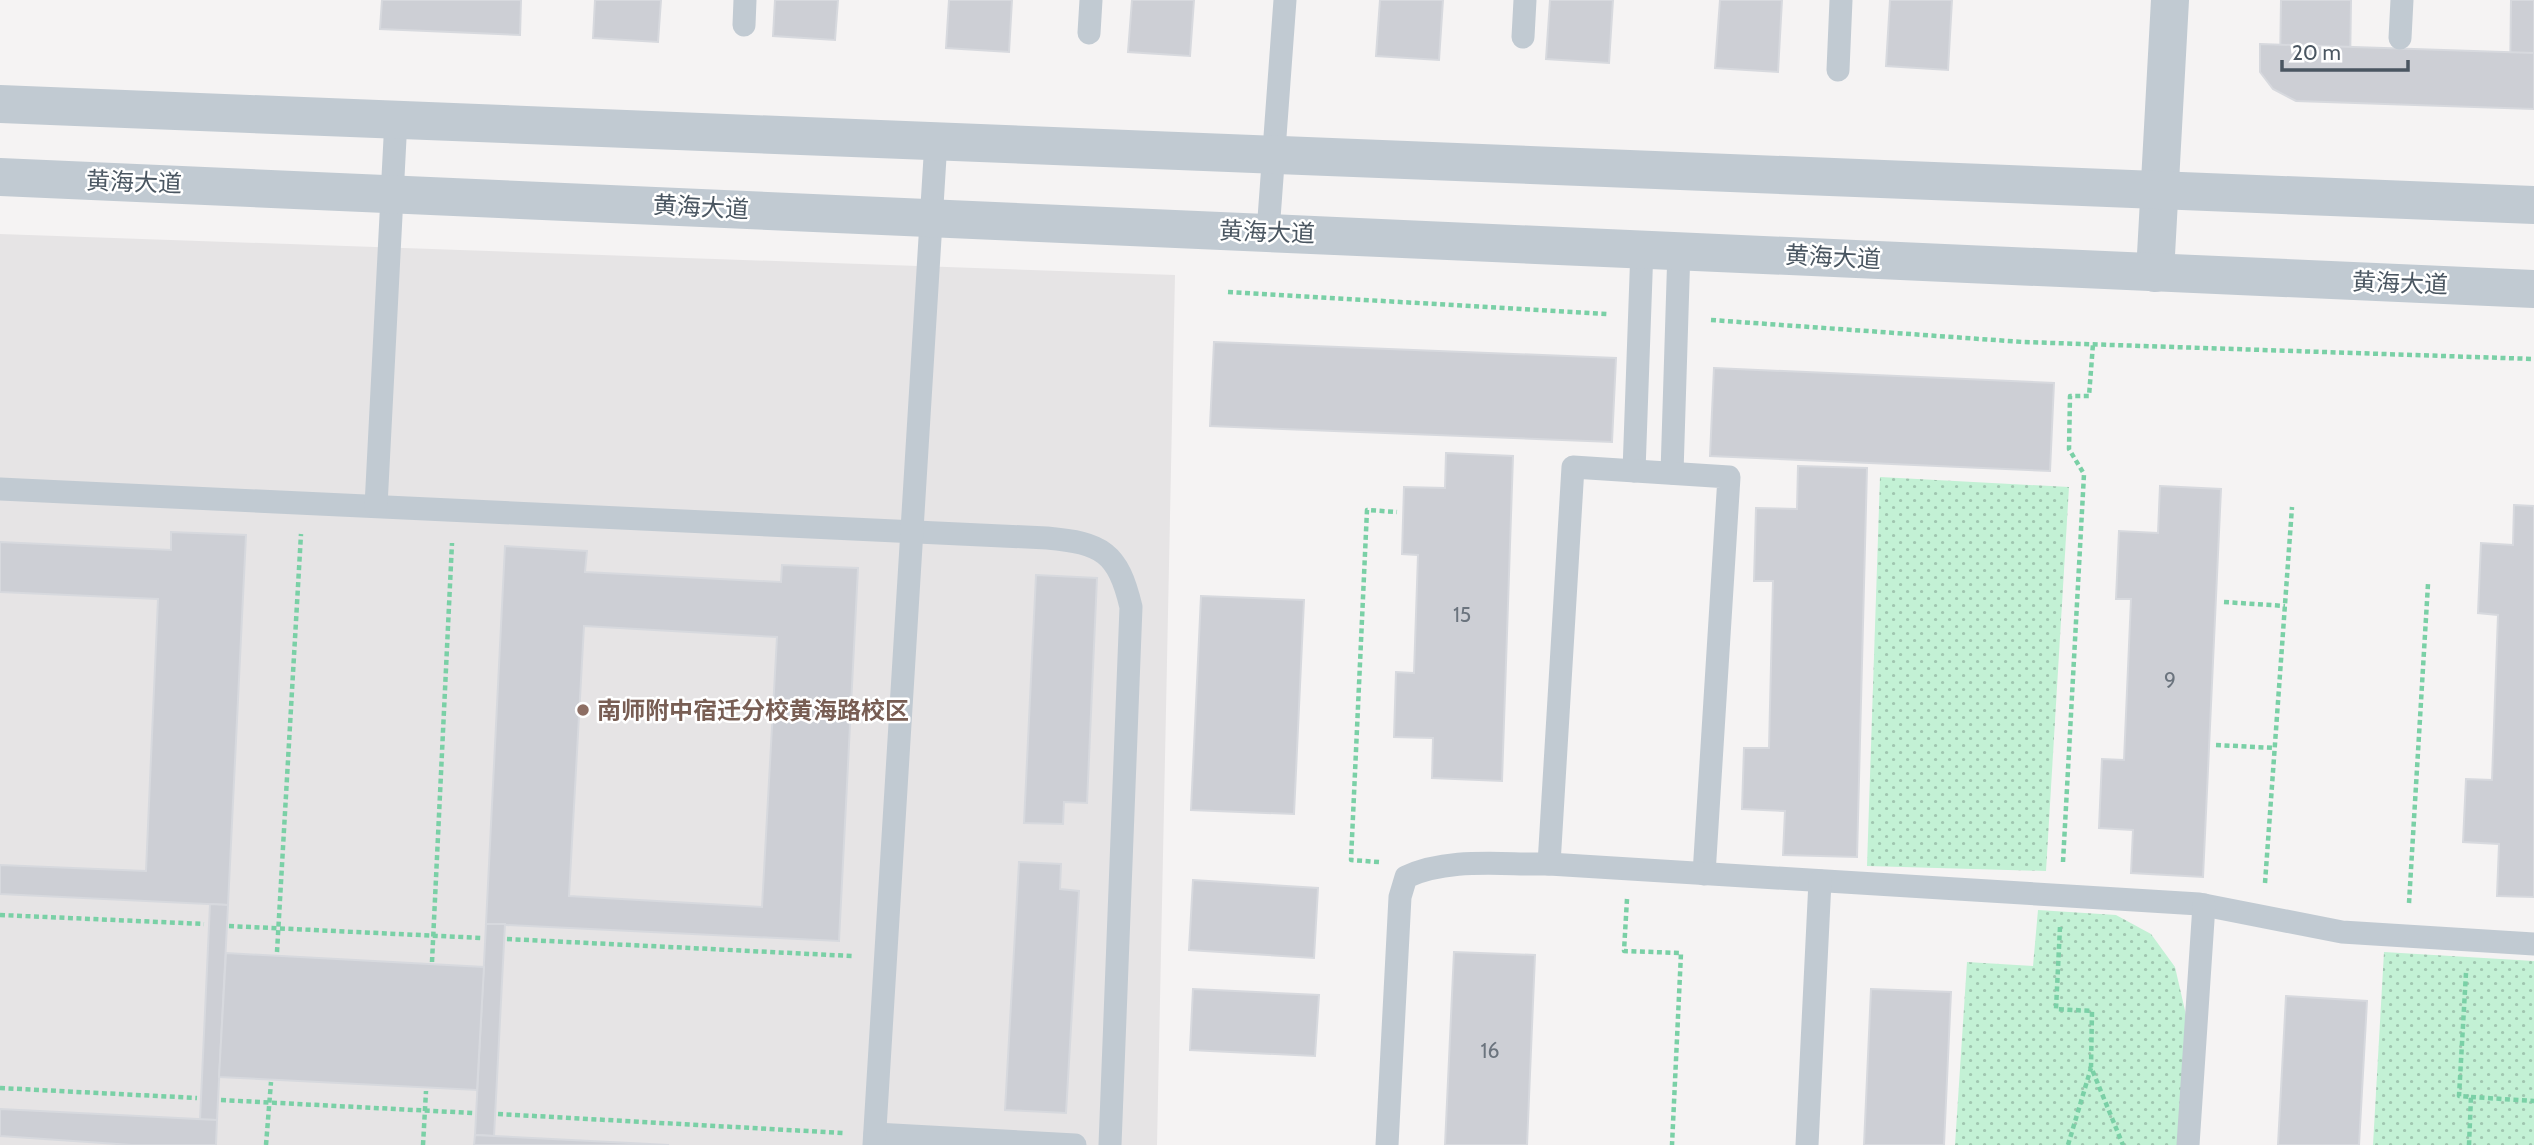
<svg xmlns="http://www.w3.org/2000/svg" width="2534" height="1145" font-family="Cabin,'Noto Sans SC',sans-serif">
<style>
.education{fill:#e6e4e5}
.park{fill:url(#park-dots)}
.building{fill:#cdcfd5;stroke:#d7d9de;stroke-width:2;fill-rule:evenodd}
.lines{fill:none;stroke-linecap:round;stroke-linejoin:round}
.path{stroke:#7ad0a6;stroke-width:4.5;stroke-dasharray:5 3.5;stroke-linecap:butt}
.service{stroke:#c1cad2;stroke-width:23}
.minor{stroke:#c1cad2;stroke-width:38}
.tertiary{stroke:#c1cad2;stroke-width:38}
.education-dot{fill:#8d6e63;stroke:#fff;stroke-width:2.5}
.labels{text-anchor:middle;dominant-baseline:central;stroke-width:5;stroke-linejoin:round;paint-order:stroke}
.number-label{font-size:21px;fill:#6b747e}
.street-label{font-size:24px;fill:#4a5661;stroke:#fff}
.education-label{font-size:24px;font-weight:bold;fill:#785e54;stroke:#fff;text-anchor:start}
</style>
<defs>
<pattern id="park-dots" width="8" height="8" patternUnits="userSpaceOnUse" patternTransform="scale(1.75)"><rect width="8" height="8" fill="#c3f1d5"/><path d="M2 2h.1M6 6h.1" fill="none" stroke="#a0c6b0" stroke-width="1.8" stroke-linecap="round"/></pattern>
</defs>
<rect width="100%" height="100%" fill="#f5f3f3"/>
<path class="education" d="M0 234 1175 275 1157 1145H0Z"/>
<g class="park">
<path d="M1880 477 2069 487 2046 871 1867 866Z"/>
<path d="M2038 910 2116 915 2151 934 2175 967 2189 1028 2182 1145H1955L1967 962 2033 966Z"/>
<path d="M2384 952 2534 961V1145H2373Z"/>
</g>
<g class="building">
<path d="M382 0H521L520 35 380 29Z"/>
<path d="M595 0H661L658 42 593 38Z"/>
<path d="M775 0H838L835 40 773 36Z"/>
<path d="M949 0H1012L1009 52 946 48Z"/>
<path d="M1132 0H1194L1190 56 1128 52Z"/>
<path d="M1380 0H1443L1439 60 1376 56Z"/>
<path d="M1550 0H1613L1609 63 1546 59Z"/>
<path d="M1720 0H1782L1778 72 1715 68Z"/>
<path d="M1890 0H1952L1948 70 1886 66Z"/>
<path d="M2281 0H2351L2350 69 2280 67Z"/>
<path d="M2511 0H2534V81H2510Z"/>
<path d="M2260 44 2534 53V109L2296 101 2273 89 2260 72Z"/>
<path d="M1214 342 1616 358 1612 442 1210 426Z"/>
<path d="M1714 368 2054 383 2050 471 1710 456Z"/>
<path d="M1446 453 1513 456 1502 781 1432 778 1433 738 1394 737 1396 672 1414 673 1418 555 1402 554 1404 487 1445 488Z"/>
<path d="M1798 466 1867 468 1857 857 1783 855 1785 811 1742 809 1744 748H1769L1773 581H1754L1756 508 1797 509Z"/>
<path d="M2160 486 2221 489 2203 877 2131 873 2133 830 2099 828 2102 759 2124 760 2131 599H2116L2119 531 2158 533Z"/>
<path d="M2514 505 2534 506V897L2497 896 2499 844 2463 842 2466 779 2492 780 2498 615 2478 613 2481 543 2513 545Z"/>
<path d="M171 532 246 535 228 905 0 894V865L146 871 158 599 0 592V542L171 550Z"/>
<path d="M505 546 587 551 585 572 781 582 782 565 858 568 839 941 486 924ZM584 626 777 637 762 907 569 896Z"/>
<path d="M1036 575 1097 578 1087 803 1064 802 1063 824 1024 823Z"/>
<path d="M1201 596 1304 600 1294 814 1191 810Z"/>
<path d="M1019 862 1061 864 1060 889 1079 891 1066 1113 1005 1110Z"/>
<path d="M1193 880 1318 888 1314 958 1189 950Z"/>
<path d="M210 904 228 905 217 1120H200Z"/>
<path d="M486 924H505L494 1136 475 1135Z"/>
<path d="M1454 952 1535 955 1527 1145H1445Z"/>
<path d="M226 953 484 967 477 1090 219 1077Z"/>
<path d="M1193 989 1319 995 1315 1056 1190 1050Z"/>
<path d="M1871 989 1951 992 1944 1145H1864Z"/>
<path d="M2286 996 2367 1001 2359 1145H2278Z"/>
<path d="M0 1109 217 1120 216 1145H132L0 1136Z"/>
<path d="M475 1135 494 1136 669 1145H474Z"/>
</g>
<g class="lines">
<g class="path">
<path d="M1228 292 1607 314"/>
<path d="M1711 320 2023 342 2534 359"/>
<path d="M2224 602 2285 606"/>
<path d="M2216 745 2275 748"/>
<path d="M1379 862 1351 860 1367 510 1397 512"/>
<path d="M2063 862 2084 474 2069 449 2070 396H2089L2093 344"/>
<path d="M2265 883 2292 507"/>
<path d="M1627 899 1624 951 1681 953 1672 1145"/>
<path d="M2409 903 2428 584"/>
<path d="M0 915 204 924"/>
<path d="M229 926 482 938"/>
<path d="M2060 927 2056 1009 2092 1011 2091 1067 2123 1145"/>
<path d="M507 939 852 956"/>
<path d="M277 952 301 534"/>
<path d="M432 962 452 543"/>
<path d="M2466 973 2459 1096 2471 1097 2469 1145"/>
<path d="M0 1088 197 1098"/>
<path d="M2471 1097 2534 1101"/>
<path d="M221 1100 473 1113"/>
<path d="M498 1114 843 1133"/>
<path d="M266 1145 271 1082"/>
<path d="M423 1145 426 1091"/>
<path d="M2068 1145 2091 1068"/>
</g>
<g class="service">
<path d="M744 25 745 0"/>
<path d="M1089 33 1091 0"/>
<path d="M1523 37 1525 0"/>
<path d="M2400 38 2402 0"/>
<path d="M1838 70 1841 0"/>
<path d="M1268 232 1285 0"/>
<path d="M1634 471 1642 248"/>
<path d="M1672 473 1679 249"/>
<path d="M0 489 1047 538C1102 543 1118 552 1131 607L1110 1145"/>
<path d="M376 506 396 119"/>
<path d="M1549 864 1573 467 1729 477 1704 874"/>
<path d="M875 1134 1075 1145"/>
<path d="M874 1145 936 141"/>
<path d="M1387 1145 1400 897 1406 877C1449 857 1502 865 1549 864L2199 904 2342 932 2534 944"/>
<path d="M1807 1145 1820 881"/>
<path d="M2188 1145 2204 905"/>
</g>
<path class="minor" d="M2155 273 2170 0"/>
<g class="tertiary">
<path d="M0 104 2534 205"/>
<path d="M0 177 2534 289"/>
</g>
</g>
<circle class="education-dot" cx="583" cy="710" r="7"/>
<g class="labels">
<g class="number-label">
<text x="1462" y="614">15</text>
<text x="2170" y="679">9</text>
<text x="1490" y="1050">16</text>
</g>
<g class="street-label">
<text transform="translate(134 182) rotate(2)">黄海大道</text>
<text transform="translate(701 207) rotate(3)">黄海大道</text>
<text transform="translate(1267 232) rotate(2)">黄海大道</text>
<text transform="translate(1833 257) rotate(3)">黄海大道</text>
<text transform="translate(2400 283) rotate(2)">黄海大道</text>
</g>
<g class="education-label">
<text x="597" y="710">南师附中宿迁分校黄海路校区</text>
</g>
</g>
<path d="M2282 60v10h126v-10" fill="none" stroke="#4a5661" stroke-width="3.5"/>
<text x="2292" y="60" font-size="21" fill="#4a5661" stroke="#ffffff" stroke-width="5" paint-order="stroke">20 m</text>
</svg>
